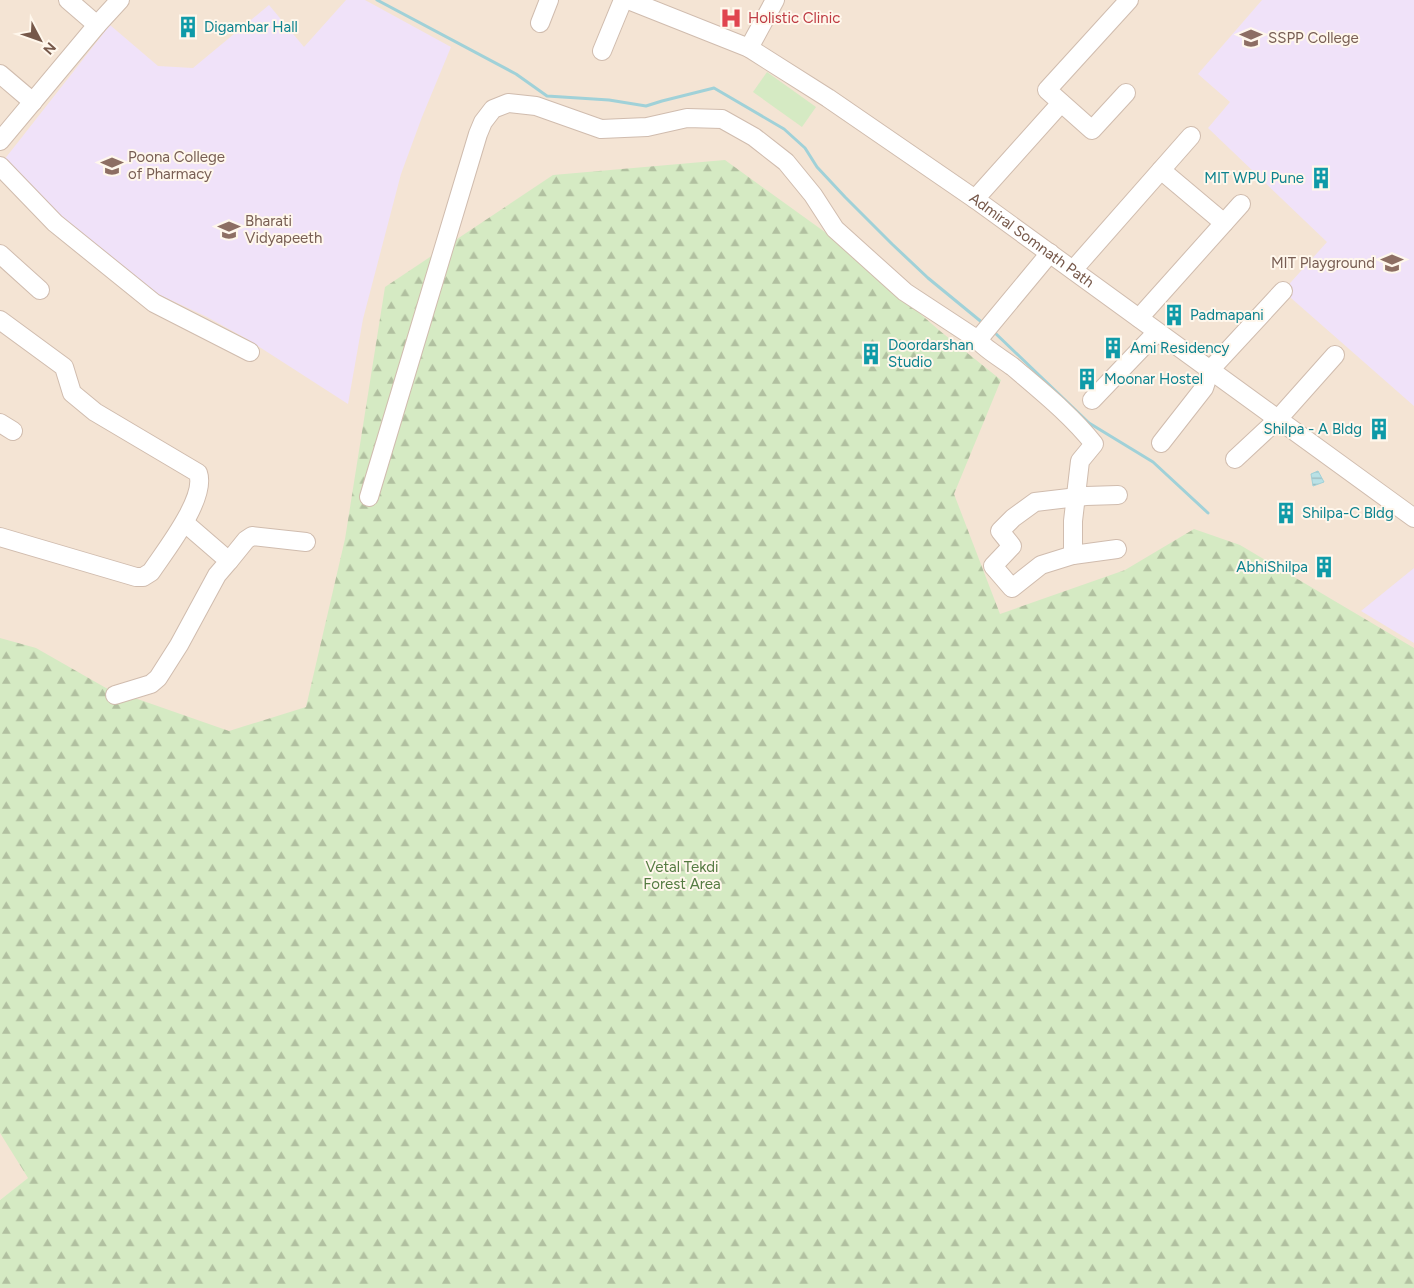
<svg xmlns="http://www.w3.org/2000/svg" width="1414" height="1288" font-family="Figtree,sans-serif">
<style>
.residential{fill:#f4e4d4}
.education{fill:#f0e2f9}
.forest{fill:url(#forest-firs)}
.pitch{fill:#d5eac3}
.water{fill:url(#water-rules);stroke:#a0d1d8}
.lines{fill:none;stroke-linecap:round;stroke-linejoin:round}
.stream{stroke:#a0d1d8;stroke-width:3}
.minor-casing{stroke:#d0bcae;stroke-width:20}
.minor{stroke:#fff;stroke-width:18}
.labels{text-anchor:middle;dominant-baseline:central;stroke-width:4;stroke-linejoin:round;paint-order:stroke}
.health-label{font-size:15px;fill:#be3a42;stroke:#fff7ec;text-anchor:start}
.culture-label{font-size:15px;fill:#0d838f;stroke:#fff7ec;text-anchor:start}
.education-label{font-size:15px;fill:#785e54;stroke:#fff7ec;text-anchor:start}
.street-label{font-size:15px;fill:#76584a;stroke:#fff7ec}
.park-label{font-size:15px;fill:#557b42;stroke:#fff7ec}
</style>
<defs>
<pattern id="forest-firs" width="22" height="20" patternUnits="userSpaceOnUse" patternTransform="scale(1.25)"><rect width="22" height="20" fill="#d5eac3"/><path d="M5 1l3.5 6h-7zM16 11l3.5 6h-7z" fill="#b1c0a0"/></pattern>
<pattern id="water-rules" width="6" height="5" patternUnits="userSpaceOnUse" patternTransform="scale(1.25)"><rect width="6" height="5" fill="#b9e1e6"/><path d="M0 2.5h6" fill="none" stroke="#9bb9bc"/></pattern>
</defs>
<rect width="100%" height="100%" fill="#fcf3e5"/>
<g class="residential">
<path d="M0 0H1414V755L403 759 0 764Z"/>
<path d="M0 1133 31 1176 0 1200Z"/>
</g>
<g class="education">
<path d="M346 0H365L451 47 422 117 401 174 363 319 348 404 247 339 207 317 141 286 0 165 110 25 158 66 193 68 269 5 304 47Z"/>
<path d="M1262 0H1414V406L1283 291 1327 242 1208 128 1230 102 1198 74Z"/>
<path d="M1414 568V643L1361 611Z"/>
</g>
<path class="forest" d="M725 160 829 235 940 331 1001 380 954 494 1000 614 1125 570 1194 529 1240 545 1414 648V1288H0V1200L28 1178 0 1133V638L36 648 106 688 229 731 306 707 345 539 385 287 553 175Z"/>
<path class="pitch" d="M767 72 816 107 802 127 753 92Z"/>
<path class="water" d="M1318 471 1324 482 1313 486 1311 474Z"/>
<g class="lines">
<g class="stream">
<path d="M377 0 516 74 547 96 609 100 646 106 662 101 714 88 784 129 805 148 817 167 845 197 892 244 928 278 984 324"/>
<path d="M993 331 1089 423 1153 462 1208 513"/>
</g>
<g class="minor-casing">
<g id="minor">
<path d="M68 0 97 25"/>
<path id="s1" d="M628 0 749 48 828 98 975 199 1414 518"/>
<path d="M540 23 549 0"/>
<path d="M749 48 775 0"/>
<path d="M602 51 623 0"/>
<path d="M0 74 33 102"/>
<path d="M1126 93 1092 130 1047 90 1129 0"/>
<path d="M0 141 97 25 120 0"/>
<path d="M0 166 55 223 154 303 250 352"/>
<path d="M1161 170 1224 223"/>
<path d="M975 199 1061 103"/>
<path d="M0 254 40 290"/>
<path d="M1073 270 1191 136"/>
<path d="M1139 318 1241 204"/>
<path d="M0 320 64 367 72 393 95 412 198 473C207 498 165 551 151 572L143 577H136L0 537"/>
<path d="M980 337 979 341C985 349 1004 360 1013 367 1041 391 1071 415 1094 444L1080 461 1073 521V555"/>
<path d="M1092 400 1157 332"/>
<path d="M0 423 13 431"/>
<path d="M1161 443 1204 388 1210 370 1283 291"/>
<path d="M1235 459 1278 419 1335 355"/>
<path d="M369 497 478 134 483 122 493 109 508 103 536 106 601 129 647 127 687 118 722 119 754 137 786 162 813 195 835 229 905 292 975 338 982 335 1050 253"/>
<path d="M1117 549 1073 555 1041 565 1012 588 993 566 1012 546 1000 531 1013 518 1035 502 1086 496 1118 495"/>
<path d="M229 561 246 540 252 536 306 542"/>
<path d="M115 695 151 684 158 678 179 645 217 575 229 561 185 523"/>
</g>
</g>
<use href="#minor" class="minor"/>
</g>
<defs>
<g id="hospital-bare" transform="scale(1.725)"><path d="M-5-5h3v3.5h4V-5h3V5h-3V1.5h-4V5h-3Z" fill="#e0444e" stroke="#fff7ec" stroke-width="2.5" paint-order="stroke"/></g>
<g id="building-bare" transform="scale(1.725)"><path d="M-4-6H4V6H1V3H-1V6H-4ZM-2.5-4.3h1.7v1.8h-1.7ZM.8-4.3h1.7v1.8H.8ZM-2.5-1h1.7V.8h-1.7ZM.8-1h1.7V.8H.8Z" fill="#0f9aa8" stroke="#fff7ec" stroke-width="2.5" paint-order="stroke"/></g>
<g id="university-bare" transform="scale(1.725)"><path d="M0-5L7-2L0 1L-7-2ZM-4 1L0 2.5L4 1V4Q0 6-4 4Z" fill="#8d6e63" stroke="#fff7ec" stroke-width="2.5" paint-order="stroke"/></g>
</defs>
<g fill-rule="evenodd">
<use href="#hospital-bare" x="731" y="18"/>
<use href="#building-bare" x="188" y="27"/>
<use href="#university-bare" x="1251" y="38"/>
<use href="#university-bare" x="112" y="166"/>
<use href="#building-bare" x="1321" y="178"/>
<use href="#university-bare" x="229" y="230"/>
<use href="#university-bare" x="1392" y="263"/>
<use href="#building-bare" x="1174" y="315"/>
<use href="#building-bare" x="1113" y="348"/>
<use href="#building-bare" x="871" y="354"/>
<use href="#building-bare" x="1087" y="379"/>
<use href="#building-bare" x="1379" y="429"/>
<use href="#building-bare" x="1286" y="513"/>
<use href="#building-bare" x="1324" y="567"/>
</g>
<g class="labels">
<g class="health-label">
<text x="748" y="18">Holistic Clinic</text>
</g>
<g class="culture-label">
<text x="204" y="27">Digambar Hall</text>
<text x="1304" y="178" text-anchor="end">MIT WPU Pune</text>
<text x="1190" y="315">Padmapani</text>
<text x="888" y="345">Doordarshan<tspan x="888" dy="17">Studio</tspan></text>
<text x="1130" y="348">Ami Residency</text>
<text x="1104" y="379">Moonar Hostel</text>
<text x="1362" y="429" text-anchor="end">Shilpa - A Bldg</text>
<text x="1302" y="513">Shilpa-C Bldg</text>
<text x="1308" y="567" text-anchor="end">AbhiShilpa</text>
</g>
<g class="education-label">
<text x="1268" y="38">SSPP College</text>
<text x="128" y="157">Poona College<tspan x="128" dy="17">of Pharmacy</tspan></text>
<text x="245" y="221">Bharati<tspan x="245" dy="17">Vidyapeeth</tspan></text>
<text x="1375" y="263" text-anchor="end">MIT Playground</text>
</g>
<g class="street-label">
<text stroke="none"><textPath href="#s1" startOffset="472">Admiral Somnath Path</textPath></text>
</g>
<g class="park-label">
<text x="682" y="867">Vetal Tekdi<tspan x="682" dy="17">Forest Area</tspan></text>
</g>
</g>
<g transform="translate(40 40) rotate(131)" stroke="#fff7ec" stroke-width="4" paint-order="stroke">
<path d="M0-4L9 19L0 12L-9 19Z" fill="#76584a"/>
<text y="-8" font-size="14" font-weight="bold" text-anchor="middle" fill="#76584a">N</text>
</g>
</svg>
